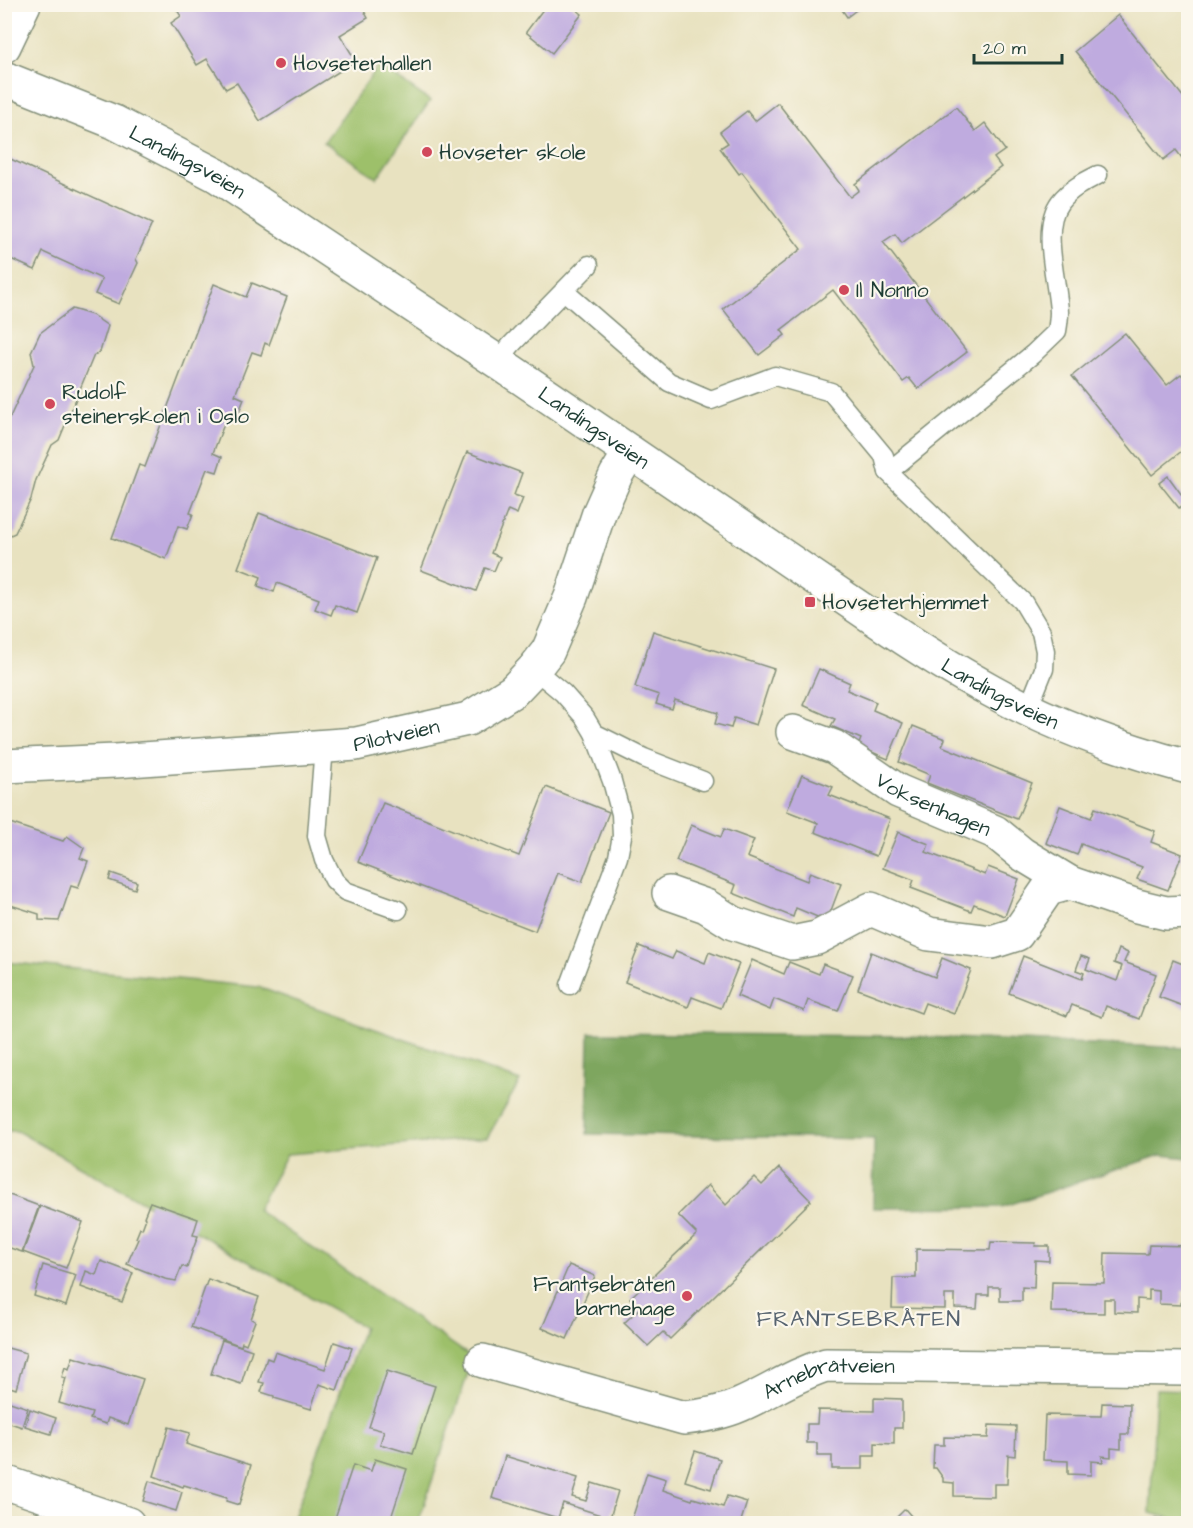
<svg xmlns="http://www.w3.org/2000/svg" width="1193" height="1528" font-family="'Architects Daughter',sans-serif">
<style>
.green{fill:#9dc06a;stroke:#5e7e4f;stroke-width:1.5}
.forest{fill:#7ea65e;stroke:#4e7249;stroke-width:1.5}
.building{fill:#bfabdf}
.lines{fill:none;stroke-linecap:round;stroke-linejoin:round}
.lane-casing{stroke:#84907a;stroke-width:21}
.street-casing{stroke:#84907a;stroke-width:36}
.secondary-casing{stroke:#84907a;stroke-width:36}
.lane{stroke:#fff;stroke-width:18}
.street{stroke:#fff;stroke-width:33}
.secondary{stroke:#fff;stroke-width:33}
.poi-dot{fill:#d1495b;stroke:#fbf7ec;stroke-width:2}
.labels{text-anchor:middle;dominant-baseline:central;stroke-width:4.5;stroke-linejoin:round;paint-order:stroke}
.poi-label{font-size:21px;fill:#1f3d34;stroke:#fbf7ec;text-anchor:start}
.street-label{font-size:21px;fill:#1f3d34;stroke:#fbf7ec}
.neighbourhood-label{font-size:22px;letter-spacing:1.5px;fill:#576470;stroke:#fbf7ec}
</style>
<rect width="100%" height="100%" fill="#fbf7ec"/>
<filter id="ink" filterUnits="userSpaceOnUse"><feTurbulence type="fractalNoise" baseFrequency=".0167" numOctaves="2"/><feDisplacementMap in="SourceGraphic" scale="12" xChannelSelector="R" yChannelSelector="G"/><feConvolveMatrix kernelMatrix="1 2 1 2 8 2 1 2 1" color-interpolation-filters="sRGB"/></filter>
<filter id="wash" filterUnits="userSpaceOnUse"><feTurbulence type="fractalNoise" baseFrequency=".008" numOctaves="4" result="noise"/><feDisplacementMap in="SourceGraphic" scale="24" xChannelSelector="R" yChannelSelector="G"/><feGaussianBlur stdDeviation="1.35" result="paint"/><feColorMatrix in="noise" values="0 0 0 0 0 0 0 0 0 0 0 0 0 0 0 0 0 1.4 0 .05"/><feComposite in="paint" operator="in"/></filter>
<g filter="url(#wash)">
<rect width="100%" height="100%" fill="#e8e2c0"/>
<g class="green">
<path d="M379 65 430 101 377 178 324 142Z"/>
<path d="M5 962 258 987 520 1081 487 1138 287 1154 257 1210 473 1358 418 1523H292L364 1327 17 1131H5Z"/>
<path d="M1156 1389 1188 1390V1522L1150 1513Z"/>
</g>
<path class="forest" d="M589 1033 901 1036 1188 1048V1158L1161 1155 1002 1207 873 1208 874 1139 587 1134Z"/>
<g id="blocks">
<g class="building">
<path d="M173 4H360L368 18 340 35 356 61 260 121 237 83 226 89 207 59 197 65 171 23 181 16Z"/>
<path d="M547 4H570L582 14 552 53 526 32Z"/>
<path d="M838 4H864L847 17Z"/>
<path d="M1118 15 1188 103V166L1176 150 1163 160 1075 51Z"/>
<path d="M778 103 850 197 859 190 855 184 956 107 975 131 985 123 1005 150 994 158 1001 167 902 243 895 234 883 242 967 352 918 389 909 378 903 382 833 290 781 330 785 335 759 355 723 309 801 249 742 172 739 174 720 148 728 143 720 132 747 111 755 121Z"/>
<path d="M4 156 152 224 136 259 138 263 119 304 95 294 102 279 43 252 35 270 4 256Z"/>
<path d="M252 283 287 297 269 345 265 343 261 355 252 352 235 395 244 399 238 415 229 411 213 453 222 457 217 472 207 469 190 513 193 514 187 529 178 526 166 559 112 538 139 465 145 467 214 284 246 297Z"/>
<path d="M72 309 92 315 108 326 100 352 94 355 59 440 52 445 36 480 31 499 15 533 6 537 9 542 4 552V420L10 417 34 365 31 352 40 333Z"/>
<path d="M1125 333 1167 385 1181 374 1188 382V446L1152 475 1072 376Z"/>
<path d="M467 452 522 473 514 495 523 498 517 514 508 510 491 553 500 557 494 571 485 568 476 591 421 570Z"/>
<path d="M1168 476 1187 502 1179 508 1159 483Z"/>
<path d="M259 513 377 558 357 613 335 605 331 615 315 609 319 599 277 583 274 592 258 586 261 577 238 568Z"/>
<path d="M653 631 774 669 756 725 734 718 731 728 715 724 718 713 675 700 672 709 656 704 659 695 635 687Z"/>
<path d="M819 669 850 683 847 690 876 702 873 710 903 723 888 759 858 746 861 739 831 726 835 719 803 705Z"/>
<path d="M913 726 945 739 942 746 1032 783 1017 819 927 783 930 775 899 762Z"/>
<path d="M802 775 833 787 829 795 890 819 876 856 815 832 818 823 787 811Z"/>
<path d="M546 787 609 812 582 882 558 873 535 931 358 862 383 803 519 856Z"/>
<path d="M1060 806 1091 818 1095 808 1155 831 1151 842 1182 854 1168 890 1137 879 1142 867 1081 844 1077 855 1046 843Z"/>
<path d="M4 821 63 841 67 836 84 848 80 858 88 861 78 888 71 886 59 921 39 920V914L4 903Z"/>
<path d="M691 825 721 837 724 829 754 840 747 857 807 881 810 872 841 884 827 921 796 908 793 917 733 893 736 885 676 861Z"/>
<path d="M898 832 929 844 926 852 957 864 985 875 988 867 1019 879 1005 916 974 904 971 911 911 888 914 880 883 868Z"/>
<path d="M111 873 137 882 135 889 109 880Z"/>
<path d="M639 946 672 959 676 951 705 963 709 952 739 964 721 1008 692 997 688 1007 625 982Z"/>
<path d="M1119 949 1128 953 1124 962 1156 974 1139 1019 1106 1006 1102 1017 1072 1005 1067 1016 1009 993 1023 956 1082 979 1084 973 1076 970 1081 956 1090 959 1086 969 1117 981 1122 966 1114 963Z"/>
<path d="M871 952 935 977 942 958 971 970 954 1014 925 1003 921 1013 858 989Z"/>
<path d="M752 960 784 974 789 962 819 974 823 964 853 975 838 1011 808 1000 804 1011 774 999 770 1010 737 996Z"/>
<path d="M1173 960 1188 966V1008L1159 997Z"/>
<path d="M779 1168 811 1201 670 1339 663 1332 648 1346 624 1323 640 1308 630 1298 697 1234 678 1215 708 1185 726 1205 754 1177 762 1185Z"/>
<path d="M4 1193 39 1206 22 1252 4 1246Z"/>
<path d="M150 1202 198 1219 193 1235 198 1236 192 1252 187 1268 182 1266 176 1281 165 1279 127 1264 138 1239 136 1238 140 1228 142 1229 146 1218 144 1217Z"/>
<path d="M40 1206 83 1222 66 1268 23 1252Z"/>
<path d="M991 1242 1036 1243 1035 1246H1049V1261L1035 1260 1034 1288 1022 1287V1301H1000V1287H989V1295H978L977 1309 955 1308V1295H945V1309L892 1308 893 1278H916V1249L990 1250Z"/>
<path d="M1149 1245 1188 1246V1291H1182L1181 1305 1159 1304V1291L1149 1290V1300L1137 1299V1313L1114 1312V1299H1104V1313L1051 1312 1052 1282 1104 1283 1105 1253 1148 1254Z"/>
<path d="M101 1261 133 1273 122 1302 81 1287 86 1271 96 1275Z"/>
<path d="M43 1265 76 1275 66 1306 34 1296Z"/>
<path d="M569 1265 595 1276 567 1339 542 1328Z"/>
<path d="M208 1279 259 1297 251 1319 255 1321 246 1344 242 1342 241 1346 191 1327Z"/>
<path d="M222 1340 252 1350 241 1384 211 1374Z"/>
<path d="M334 1342 352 1348 337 1390 319 1384 311 1409 274 1398V1396L261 1392 264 1383 259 1382 267 1358 272 1360 275 1352 325 1369Z"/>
<path d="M4 1347 26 1353 16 1389 4 1385Z"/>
<path d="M73 1357 143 1379 128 1425 108 1418 106 1424 90 1419 92 1413 59 1403 66 1378 62 1377 65 1367 69 1369Z"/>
<path d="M387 1371 435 1386 413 1454 380 1444 384 1431 369 1427Z"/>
<path d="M874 1398 902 1399V1428H894V1444L875 1443V1456H863V1469H832V1456H817V1443H807V1424H817L818 1410 874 1411Z"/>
<path d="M4 1400 28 1408 22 1427 4 1421Z"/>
<path d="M1102 1403 1130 1404 1129 1434H1121V1449L1111 1448V1457L1102 1456 1103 1462 1091 1461V1475L1068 1474V1461L1043 1460 1045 1415 1101 1416Z"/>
<path d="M30 1409 56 1418 51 1434 25 1426Z"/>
<path d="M989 1425 1016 1426 1015 1456 1008 1455 1007 1484H994V1497L954 1496V1483L943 1482V1478L936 1468H933L934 1445H944V1437L988 1438Z"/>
<path d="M169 1427 190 1433 186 1444 251 1465 239 1505 226 1501 227 1498 184 1485 183 1487 154 1476Z"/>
<path d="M695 1451 720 1459 711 1489 685 1481Z"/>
<path d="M505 1456 578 1478 572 1497 586 1501 592 1483 618 1491 610 1518 563 1503 558 1518 492 1498Z"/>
<path d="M375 1459 407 1469 389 1524H341L334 1521 353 1465 371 1471Z"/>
<path d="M647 1473 666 1479 663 1490 692 1500 693 1498 723 1507 727 1496 747 1502 740 1524 631 1522Z"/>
<path d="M149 1481 182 1492 176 1511 143 1501Z"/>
<path d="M905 1509 918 1524H890Z"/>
<path d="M1155 1518 1188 1521V1524H1155Z"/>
</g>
</g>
</g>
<g filter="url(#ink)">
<use href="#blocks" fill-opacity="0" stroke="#84907a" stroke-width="1.5"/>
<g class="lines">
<g class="lane-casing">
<g id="lane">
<path d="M564 291 669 382 711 400 775 376 831 392 884 456 888 472"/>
<path d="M498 362 511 345 589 265"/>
<path d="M534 669 563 693 585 718 594 733 612 781 621 814 622 836 618 857 570 985"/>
<path d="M1028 709 1044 669 1045 651 1041 632 1023 602 888 472 1033 354 1057 331C1058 325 1059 318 1059 312 1058 282 1040 228 1060 202 1070 189 1084 182 1098 175"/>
<path d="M594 733 644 758 703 781"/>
<path d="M324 746 317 836 324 860 334 880 345 891 398 910"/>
</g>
</g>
<g class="street-casing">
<g id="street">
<path d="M4 46 24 4"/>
<path id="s1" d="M793 732 834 747 898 791 995 832 1022 854 1070 883 1137 906 1166 913 1188 912"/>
<path id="s2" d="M4 766 115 761 356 744 468 719 513 691 534 669 548 651 571 597 599 513 616 475 630 452"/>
<path d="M669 893 706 906 733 923 792 943 817 938 871 909 929 934 992 942 1017 934 1048 889 1070 883"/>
<path id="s3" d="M483 1361 684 1418C704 1416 722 1413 740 1405 770 1392 793 1375 826 1365L1188 1369"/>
<path d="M4 1482 128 1524"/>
</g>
</g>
<g class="secondary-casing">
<g id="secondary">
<path id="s4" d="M4 78 114 122 216 175 498 362 874 618C912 644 951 669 992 691 1053 725 1121 749 1188 767"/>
</g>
</g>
<use href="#lane" class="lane"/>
<use href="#street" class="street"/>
<use href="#secondary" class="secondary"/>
</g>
</g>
<g class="poi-dot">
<circle cx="281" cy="63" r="6"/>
<circle cx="427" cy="152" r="6"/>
<circle cx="844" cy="290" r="6"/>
<circle cx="50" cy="404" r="6"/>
<rect x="804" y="596" width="12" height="12" rx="3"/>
<circle cx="687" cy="1296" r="6"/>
</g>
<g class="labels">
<g class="poi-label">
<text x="293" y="63">Hovseterhallen</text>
<text x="439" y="152">Hovseter skole</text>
<text x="856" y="290">Il Nonno</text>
<text x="62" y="392">Rudolf<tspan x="62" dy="24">steinerskolen i Oslo</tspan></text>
<text x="822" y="602">Hovseterhjemmet</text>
<text x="675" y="1284" text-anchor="end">Frantsebråten<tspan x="675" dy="24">barnehage</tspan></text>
</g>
<g class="street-label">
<text stroke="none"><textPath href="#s4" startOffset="202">Landingsveien</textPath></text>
<text stroke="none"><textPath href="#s4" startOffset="688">Landingsveien</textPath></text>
<text stroke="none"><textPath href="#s4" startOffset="1174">Landingsveien</textPath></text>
<text stroke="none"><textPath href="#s2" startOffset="394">Pilotveien</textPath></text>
<text stroke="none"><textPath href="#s1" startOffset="159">Voksenhagen</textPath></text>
<text stroke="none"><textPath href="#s3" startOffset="362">Arnebråtveien</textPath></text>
</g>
<g class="neighbourhood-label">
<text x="859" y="1319">FRANTSEBRÅTEN</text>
</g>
</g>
<rect width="1193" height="1528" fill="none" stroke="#fbf7ec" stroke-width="24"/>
<path d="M974 54v9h88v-9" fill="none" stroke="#1f3d34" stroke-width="3"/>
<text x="983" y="54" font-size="18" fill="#1f3d34" stroke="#fbf7ec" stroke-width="4.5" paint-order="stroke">20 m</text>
</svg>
